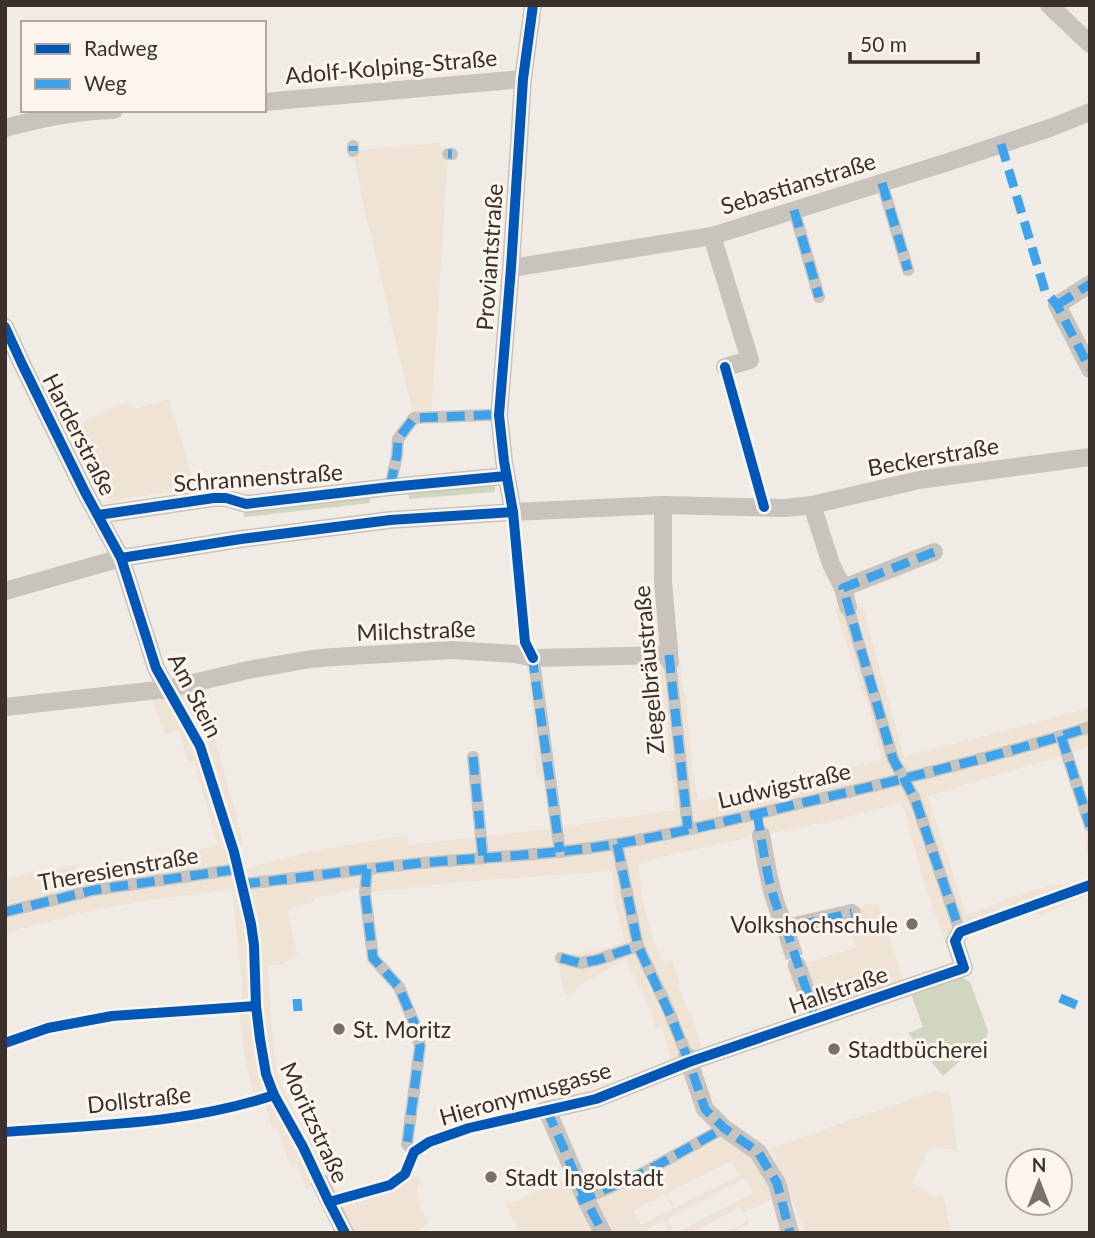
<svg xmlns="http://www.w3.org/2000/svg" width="1095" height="1238" font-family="Lato,sans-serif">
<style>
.green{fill:#d1d6bf}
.plaza{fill:#eee3d5;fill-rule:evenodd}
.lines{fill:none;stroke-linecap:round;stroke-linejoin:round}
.minor-tunnel{stroke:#ccc6c0;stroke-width:18;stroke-dasharray:18 9;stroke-linecap:butt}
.pedestrian{stroke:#c9c3be;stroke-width:12}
.minor{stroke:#c9c3be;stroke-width:18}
.quiet{stroke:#3fa3eb;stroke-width:9;stroke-dasharray:18 9;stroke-linecap:butt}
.cycleway-casing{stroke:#fbf5ee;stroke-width:15}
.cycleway{stroke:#0057b8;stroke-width:10}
.poi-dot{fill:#7a716c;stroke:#fbf5ee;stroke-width:2.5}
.labels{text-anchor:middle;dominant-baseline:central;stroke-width:6;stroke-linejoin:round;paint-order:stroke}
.street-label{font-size:23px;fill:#3b302b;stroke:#fbf5ee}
.poi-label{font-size:23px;fill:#3b302b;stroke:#fbf5ee;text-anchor:start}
</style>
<rect width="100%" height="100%" fill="#f0ebe5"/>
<g class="green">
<path d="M495 484V492L409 499 408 491Z"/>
<path d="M369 495 370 503 244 517 243 509Z"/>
<path d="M960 976 970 982 988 1031 987 1037 943 1076 908 1033 923 1027 910 991Z"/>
</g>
<g class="plaza">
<path d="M438 143 448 154 431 417 414 418 365 211 353 151Z"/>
<path d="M169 399 195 487 113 501 99 495 68 430 126 401 135 409Z"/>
<path d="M863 607 904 757 1090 708V746L1072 752 1090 807V856L1086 847 1087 827 1063 755 928 796 966 915 1007 900V898L1047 886 1075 883 1090 877V894L1042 915 1027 912 961 939 972 966 952 963 922 875 902 802 841 819 768 834 757 835 657 858 638 864 642 899 653 940 665 964 672 960 680 984 678 985 687 1008 691 1015 702 1047 673 1065 662 1027 656 1029 652 1014 635 977 625 959 575 988 576 992 567 995 563 988 559 967 561 958 574 954 599 950 625 942 616 907 612 871 459 882 365 893 360 888 314 898V902L287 908 297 955 283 964 269 966 268 971 273 1044 276 1068 282 1087 302 1129 321 1127 330 1177 306 1188 297 1165 290 1167 278 1127 272 1128 265 1103 253 1095 244 1051 239 1011 242 1004V983L232 889 144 901 80 913 5 933V879L76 865 78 872 170 854V857L189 853 218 845 194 761 188 762 179 730 165 734 152 699 184 685 205 704 239 826 243 844 240 845 246 868 308 852 407 835 408 845 550 829 545 777 537 778 531 693 526 664 541 672 563 827 675 810 667 722 658 669 679 657 681 675 686 701 691 756 698 800 757 790 882 760 868 704 861 687 835 608Z"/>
<path d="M866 904H878L906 987 809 1022 793 980 791 981 787 968 856 948 848 922 852 913Z"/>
<path d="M935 1091 950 1094 957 1150 930 1147 912 1183 934 1196 943 1194 951 1233H805L782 1173 770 1148Z"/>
<path d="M720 1131 742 1145 762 1171 775 1198 744 1212 749 1223 732 1233H726L747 1221 740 1207 690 1233H676L753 1193 746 1178 667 1219 674 1233H670L663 1221 648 1229 650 1233H612L593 1195ZM732 1161 739 1175 674 1208 667 1193ZM665 1194 673 1208 641 1225 634 1210Z"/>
<path d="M405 1174 420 1178 417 1190 418 1202 423 1214 429 1222 419 1230 421 1233H350L331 1191 389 1181Z"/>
<path d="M569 1178 592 1233H520L506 1205Z"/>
</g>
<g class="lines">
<path class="minor-tunnel" d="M789 940 797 965"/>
<g class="pedestrian">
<path d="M353 146V151"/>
<path d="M448 154H452"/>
<path d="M882 183 908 270"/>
<path d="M794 210 819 297"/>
<path d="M390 487 397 455 398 439 414 418 487 415H499"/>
<path d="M848 607 893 759 915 799 960 932 1090 885"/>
<path d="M670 662 688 829"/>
<path d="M535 668 560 852"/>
<path d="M167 689 200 746 238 869 254 945 256 1006 260 1039 266 1074 274 1095 303 1147 320 1182"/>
<path d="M1061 736 1090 826"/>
<path d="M473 757 483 858"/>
<path d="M617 844 638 946 668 1009 687 1056"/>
<path d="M367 869 365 893 373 958 399 987 415 1025 420 1046 407 1144 414 1152"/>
<path d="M242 884C302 878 361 869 421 863 486 857 552 855 616 844 686 832 755 814 823 798 912 777 1002 755 1090 727"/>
<path d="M5 912 94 890 238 869"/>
<path d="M561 958 580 963 597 960 638 946"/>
<path d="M5 1132C95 1125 188 1124 274 1095"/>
<path d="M414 1152C452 1127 499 1123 543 1111"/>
<path d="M405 1174 414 1152"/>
<path d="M593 1195 645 1172 724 1128"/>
</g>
<g class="minor">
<path d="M1049 5 1090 44"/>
<path d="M264 102 523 79"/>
<path d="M5 128C41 118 77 111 114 110"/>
<path d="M712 236 750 360 725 367"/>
<path d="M511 268 712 236 945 163 1050 128 1090 112"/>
<path d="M1090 284 1057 305 1090 369"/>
<path d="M5 327 22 364 85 492 121 558 156 668 167 689"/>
<path d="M663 505V582L670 662"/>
<path d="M812 505 831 564 843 588 848 607"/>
<path d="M513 512 504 461 499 415 511 268 523 79 533 5"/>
<path d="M98 515 214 498H226L246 504 390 487 506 476"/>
<path d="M843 588 934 552"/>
<path d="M5 591 121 558 241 539 390 520 513 512 663 505 785 508 812 505 919 480 1090 457"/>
<path d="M5 707 167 689 248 670 311 659 333 657 452 650 516 654 533 658 669 655"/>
<path d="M761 835C767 867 771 899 786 928"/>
<path d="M789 940 786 928 852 913"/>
<path d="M797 965 816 1019"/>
<path d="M687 1056 705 1109 724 1128 758 1152 777 1183 790 1233"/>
<path d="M547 1110 585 1198 603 1233"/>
<path d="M543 1111 596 1099 689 1062 964 968 955 941 960 932"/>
<path d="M320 1182 345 1233"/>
</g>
<g class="quiet">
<path d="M1001 144 1045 291 1057 305 1090 369"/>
<path d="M353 146V151"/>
<path d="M448 154H452"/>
<path d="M882 183 908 270"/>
<path d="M794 210 819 297"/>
<path d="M1057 305 1090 284"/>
<path d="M390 487 397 455 398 439 414 418 487 415H499"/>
<path d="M934 552 843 588 893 759 915 799 960 932 957 938"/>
<path d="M532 655 560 852"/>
<path d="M669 655 688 829"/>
<path d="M1061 736 1090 826"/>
<path d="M473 757 483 858"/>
<path d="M757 813C764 852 768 893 786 928"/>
<path d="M617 844 638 946 672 1019 689 1062 705 1109 724 1128 758 1152 777 1183 790 1233"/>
<path d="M367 869 365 893 373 958 399 987 415 1025 420 1046 407 1144 414 1152"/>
<path d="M242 884C302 878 361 869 421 863 486 857 552 855 616 844 686 832 755 814 823 798 912 777 1002 755 1090 727"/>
<path d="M5 912 94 890 238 869"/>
<path d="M561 958 580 963 597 960 638 946"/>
<path d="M1060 998 1079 1006"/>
<path d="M297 999 298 1011"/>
<path d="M816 1019 786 928 852 913"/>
<path d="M547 1110 585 1198 603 1233"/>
<path d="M578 1201 645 1172 724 1128"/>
</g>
<g class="cycleway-casing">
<g id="cycleway">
<path d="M533 5 523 79 511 268 499 415 504 461 513 512 525 642 533 658"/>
<path d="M5 327 22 364 85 492 121 558 156 668 200 746 234 852 251 924 254 945 256 1006 260 1039 266 1074 274 1095 303 1147 329 1202 345 1233"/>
<path d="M725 367 764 507"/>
<path d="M98 515 214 498H226L246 504 390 487 506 476"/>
<path d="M121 558 241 539 390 520 513 512"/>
<path d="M5 1043 48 1028 112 1016 256 1006"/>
<path d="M5 1132C95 1125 188 1124 274 1095"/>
<path d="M329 1202 390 1185 405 1174 414 1152 429 1142 469 1128 596 1099 689 1062 964 968 955 941 960 932 1090 885"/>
</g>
</g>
<use href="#cycleway" class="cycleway"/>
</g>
<g class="poi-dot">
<circle cx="912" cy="924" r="7"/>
<circle cx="339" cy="1029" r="7"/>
<circle cx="834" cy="1049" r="7"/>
<circle cx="491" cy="1177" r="7"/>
</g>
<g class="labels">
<g class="street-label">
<text transform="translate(391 66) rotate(-5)">Adolf-Kolping-Straße</text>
<text transform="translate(798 183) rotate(-17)">Sebastianstraße</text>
<text transform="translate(489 257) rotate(-86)">Proviantstraße</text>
<text transform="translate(80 434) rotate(63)">Harderstraße</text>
<text transform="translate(933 456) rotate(-10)">Beckerstraße</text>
<text transform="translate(258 477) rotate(-4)">Schrannenstraße</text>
<text transform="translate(416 630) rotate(-2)">Milchstraße</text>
<text transform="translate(648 670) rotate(-95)">Ziegelbräustraße</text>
<text transform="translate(196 695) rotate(63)">Am Stein</text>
<text transform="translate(784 785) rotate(-13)">Ludwigstraße</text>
<text transform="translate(118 868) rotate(-10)">Theresienstraße</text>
<text transform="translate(838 989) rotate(-19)">Hallstraße</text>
<text transform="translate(525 1093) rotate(-16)">Hieronymusgasse</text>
<text transform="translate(139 1099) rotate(-6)">Dollstraße</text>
<text transform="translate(315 1122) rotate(65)">Moritzstraße</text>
</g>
<g class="poi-label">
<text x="898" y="924" text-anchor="end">Volkshochschule</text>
<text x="353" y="1029">St. Moritz</text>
<text x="848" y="1049">Stadtbücherei</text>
<text x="505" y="1177">Stadt Ingolstadt</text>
</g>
</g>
<rect width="1095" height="1238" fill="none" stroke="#3b302b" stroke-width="14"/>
<rect x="21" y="21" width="245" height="91" fill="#fbf5ee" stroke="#aea6a0" stroke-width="2"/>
<rect x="35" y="44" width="35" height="10" fill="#0057b8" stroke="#aea6a0" stroke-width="2"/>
<text x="84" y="56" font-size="21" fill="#3b302b">Radweg</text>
<rect x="35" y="79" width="35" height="10" fill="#3fa3eb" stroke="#aea6a0" stroke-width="2"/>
<text x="84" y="91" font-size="21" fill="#3b302b">Weg</text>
<g transform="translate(1039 1182)"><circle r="33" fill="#fbf5ee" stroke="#aea6a0" stroke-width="2"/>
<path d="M0-5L12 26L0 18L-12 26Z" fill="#7a716c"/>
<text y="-10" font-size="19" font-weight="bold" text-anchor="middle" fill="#3b302b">N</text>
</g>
<path d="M850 52v10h128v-10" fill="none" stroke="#3b302b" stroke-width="3.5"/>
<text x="860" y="52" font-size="21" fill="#3b302b" stroke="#fbf5ee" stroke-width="5" paint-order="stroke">50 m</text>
</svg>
